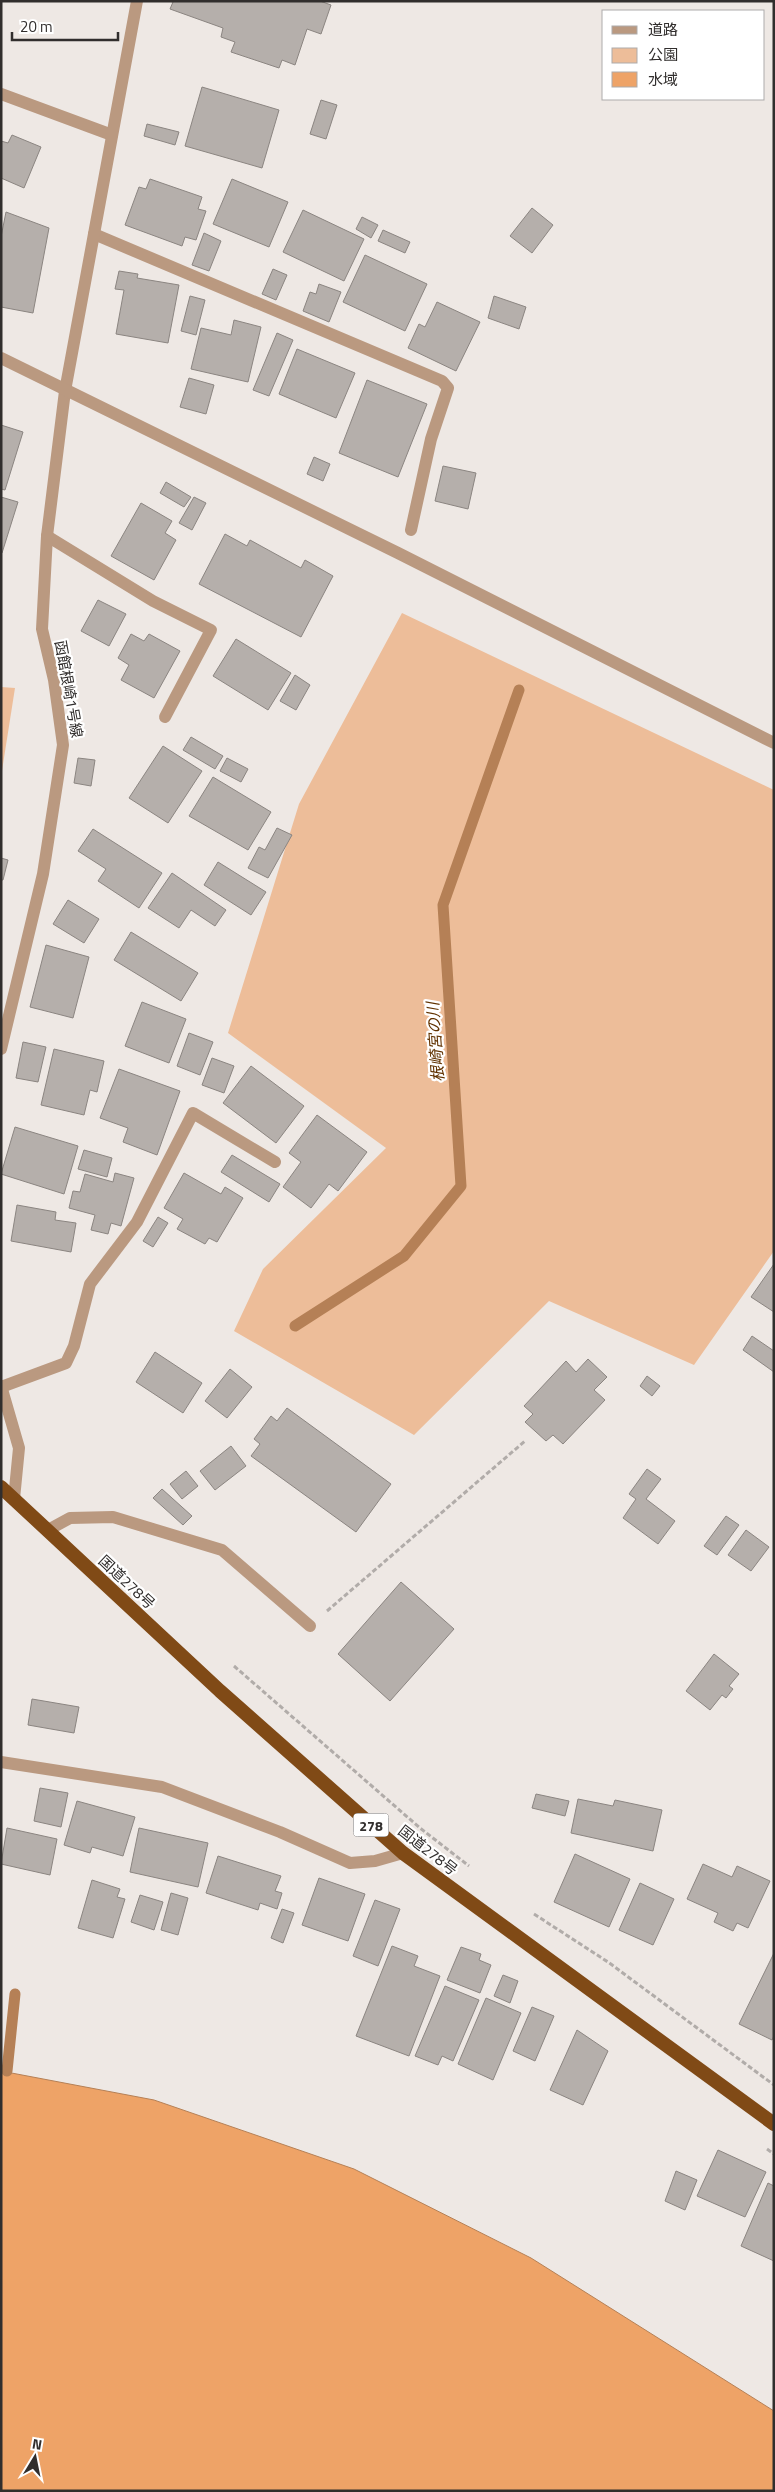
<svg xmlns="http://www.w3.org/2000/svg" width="775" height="2492" font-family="'Titillium Web','Noto Sans JP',sans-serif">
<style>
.green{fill:#edbd99}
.water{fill:#eea367;stroke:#b58056}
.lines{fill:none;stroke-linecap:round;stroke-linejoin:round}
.stream{stroke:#b58056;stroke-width:11}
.building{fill:#b5afab;stroke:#8b8581}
.path{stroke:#b1aca9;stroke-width:3;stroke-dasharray:5 2.5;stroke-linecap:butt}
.service{stroke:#ba9980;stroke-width:12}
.minor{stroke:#ba9980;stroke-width:12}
.tertiary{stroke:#ba9980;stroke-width:12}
.trunk{stroke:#804a16;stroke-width:14}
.labels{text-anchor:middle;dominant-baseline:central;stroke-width:4.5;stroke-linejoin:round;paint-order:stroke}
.shield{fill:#fff;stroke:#6f6d6c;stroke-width:1}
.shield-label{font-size:14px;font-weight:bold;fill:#312e2d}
.street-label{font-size:15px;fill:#312e2d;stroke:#fff}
.water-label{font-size:16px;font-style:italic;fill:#613200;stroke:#fff}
</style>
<rect width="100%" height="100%" fill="#eee8e4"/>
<g class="green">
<path d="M402 613 774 790V1251L694 1365 549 1301 414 1435 234 1331 263 1269 386 1148 228 1033 299 804Z"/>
<path d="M1 687 15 688 1 777Z"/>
</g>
<path class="water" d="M1 2071 154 2100 354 2169 531 2258 774 2411V2491H1Z"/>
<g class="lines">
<g class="stream">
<path d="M295 1326 404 1256 461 1186 443 905 519 690"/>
<path d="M7 2071 15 1994"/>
</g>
</g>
<g class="building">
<path d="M169 1H320L331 5 321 34 307 29 295 65 282 60 279 68 231 52 235 42 221 37 223 28 170 9 173 2Z"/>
<path d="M202 87 279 110 262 168 185 146Z"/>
<path d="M321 100 337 105 326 139 310 134Z"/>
<path d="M147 124 179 132 175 145 144 136Z"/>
<path d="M12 135 41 147 24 188 1 178V141L8 143Z"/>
<path d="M150 179 202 197 198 209 206 211 196 240 185 237 182 246 125 225 139 187 146 189Z"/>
<path d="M232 179 288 202 269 247 213 224Z"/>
<path d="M532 208 553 225 532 253 510 236Z"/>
<path d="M303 210 364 239 344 281 283 252Z"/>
<path d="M6 212 49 228 33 313 1 307V237Z"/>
<path d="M362 217 378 225 371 238 356 229Z"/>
<path d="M383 230 410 242 405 253 378 241Z"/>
<path d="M204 233 221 241 209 271 192 265Z"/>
<path d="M365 255 427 284 405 331 343 302Z"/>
<path d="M273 269 287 275 276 300 262 294Z"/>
<path d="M119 271 138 274 137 278 179 285 168 343 116 334 124 290 115 289Z"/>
<path d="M319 284 341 292 329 322 303 311 310 292 316 294Z"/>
<path d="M190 296 205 300 196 335 181 331Z"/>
<path d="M494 296 526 307 519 329 488 318Z"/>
<path d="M437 302 480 322 456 371 408 348 419 324 425 327Z"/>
<path d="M234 320 261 327 248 382 191 369 201 328 231 335Z"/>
<path d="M277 333 293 340 269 396 253 390Z"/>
<path d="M297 349 355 373 336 418 279 394Z"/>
<path d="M189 378 214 385 206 414 180 407Z"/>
<path d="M367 380 427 404 398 477 339 453Z"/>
<path d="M1 425 23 432 5 490 1 489Z"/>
<path d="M314 457 330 464 323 481 307 474Z"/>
<path d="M443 466 476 473 468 509 435 501Z"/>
<path d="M166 482 191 497 184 507 160 493Z"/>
<path d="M1 497 18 502 2 553H1Z"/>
<path d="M194 497 206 503 192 530 179 523Z"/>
<path d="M141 503 172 521 165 533 176 540 154 580 111 556Z"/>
<path d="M225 534 247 546 250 540 301 568 305 560 333 576 301 637 199 584Z"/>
<path d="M98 600 126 614 109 646 81 631Z"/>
<path d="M131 634 144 641 149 634 180 651 154 698 121 680 129 665 118 658Z"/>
<path d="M236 639 291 673 268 710 213 676Z"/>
<path d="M295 675 310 685 296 710 280 701Z"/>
<path d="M191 737 223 756 215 769 183 750Z"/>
<path d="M163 746 202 771 168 823 129 798Z"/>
<path d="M78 758 95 760 91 786 74 783Z"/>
<path d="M227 758 248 769 241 782 220 771Z"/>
<path d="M213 777 271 812 248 850 189 816Z"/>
<path d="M277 828 292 835 268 878 248 868 259 847 265 850Z"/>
<path d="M93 829 162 873 139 908 98 881 106 869 78 851Z"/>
<path d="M1 858 8 860 3 880H1Z"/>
<path d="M218 862 266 892 251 915 204 885Z"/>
<path d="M172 873 226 910 215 926 191 910 179 928 148 908Z"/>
<path d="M68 900 99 919 84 943 53 924Z"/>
<path d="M131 932 198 973 181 1001 114 960Z"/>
<path d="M46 945 89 957 73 1018 30 1007Z"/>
<path d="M142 1002 186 1019 169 1063 125 1046Z"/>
<path d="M189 1033 213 1042 200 1075 177 1066Z"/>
<path d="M23 1042 46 1047 38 1082 16 1078Z"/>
<path d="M54 1049 104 1061 97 1092 90 1090 84 1115 41 1105Z"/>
<path d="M212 1058 234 1066 224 1093 202 1085Z"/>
<path d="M251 1066 304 1106 276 1143 223 1103Z"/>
<path d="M119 1069 180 1091 157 1155 123 1142 128 1128 100 1118Z"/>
<path d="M317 1115 367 1152 338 1191 329 1184 311 1208 283 1187 301 1162 289 1153Z"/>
<path d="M15 1127 78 1146 64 1194 1 1174Z"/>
<path d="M84 1150 112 1158 107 1177 78 1169Z"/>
<path d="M232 1155 280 1184 269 1202 221 1172Z"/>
<path d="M115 1173 134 1178 121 1226 111 1223 108 1234 91 1230 95 1215 69 1208 73 1191 80 1192 85 1174 113 1182Z"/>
<path d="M184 1173 221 1194 225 1187 243 1198 217 1242 209 1238 205 1244 177 1229 183 1219 164 1208Z"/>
<path d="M17 1205 56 1212 55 1220 76 1223 71 1252 11 1241Z"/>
<path d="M158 1217 168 1223 153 1247 143 1241Z"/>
<path d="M774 1264V1312L751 1297Z"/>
<path d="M752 1336 774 1351V1372L743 1350Z"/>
<path d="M155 1352 202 1383 183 1413 136 1382Z"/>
<path d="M588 1359 607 1377 594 1390 605 1400 563 1444 553 1435 546 1441 525 1422 533 1414 524 1406 566 1361 576 1372Z"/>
<path d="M230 1369 252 1387 227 1418 205 1401Z"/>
<path d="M647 1376 660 1386 652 1396 640 1386Z"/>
<path d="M287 1408 391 1484 356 1532 251 1456 260 1444 254 1439 271 1416 277 1421Z"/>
<path d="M231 1446 246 1466 215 1490 200 1471Z"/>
<path d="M647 1469 661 1479 646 1499 675 1521 658 1544 623 1518 636 1499 629 1494Z"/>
<path d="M186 1471 198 1486 182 1499 170 1484Z"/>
<path d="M162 1489 192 1516 183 1525 153 1498Z"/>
<path d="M726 1516 739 1525 717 1555 704 1546Z"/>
<path d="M746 1530 769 1547 751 1571 728 1555Z"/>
<path d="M401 1582 454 1629 390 1701 338 1654Z"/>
<path d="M714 1654 739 1674 729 1686 733 1689 726 1698 722 1695 710 1710 686 1691Z"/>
<path d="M32 1699 79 1707 74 1733 28 1725Z"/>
<path d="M40 1788 68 1793 61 1827 34 1821Z"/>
<path d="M536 1794 569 1801 565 1816 532 1808Z"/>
<path d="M578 1799 613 1806 615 1800 662 1810 653 1851 571 1833Z"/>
<path d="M77 1801 135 1817 123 1856 92 1847 90 1853 64 1845Z"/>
<path d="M7 1828 57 1839 50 1875 1 1864Z"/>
<path d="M139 1828 208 1843 198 1887 130 1872Z"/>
<path d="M575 1854 630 1879 609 1927 554 1902Z"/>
<path d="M218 1856 281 1876 275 1891 282 1893 277 1909 260 1903 258 1910 206 1893Z"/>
<path d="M703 1864 732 1877 737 1866 770 1881 748 1928 737 1923 733 1931 714 1922 718 1913 687 1899Z"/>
<path d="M319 1878 365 1894 348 1941 302 1925Z"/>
<path d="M92 1880 120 1889 117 1897 125 1899 113 1938 78 1928Z"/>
<path d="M640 1883 674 1899 653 1945 619 1930Z"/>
<path d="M171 1893 188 1898 178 1935 161 1930Z"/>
<path d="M140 1895 163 1902 154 1930 131 1922Z"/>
<path d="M375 1900 400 1909 378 1966 353 1956Z"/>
<path d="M282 1909 294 1913 283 1943 271 1938Z"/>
<path d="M392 1946 418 1956 414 1966 440 1976 409 2056 356 2036Z"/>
<path d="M461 1947 481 1954 479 1960 491 1965 480 1993 447 1980Z"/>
<path d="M774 1953V2036L772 2040 739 2024Z"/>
<path d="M503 1975 518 1981 510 2003 494 1996Z"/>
<path d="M445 1986 479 2000 453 2061 442 2056 438 2065 415 2056Z"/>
<path d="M486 1998 521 2013 493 2080 458 2064Z"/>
<path d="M532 2007 554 2016 535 2061 513 2051Z"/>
<path d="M577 2030 608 2051 583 2105 550 2090Z"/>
<path d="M718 2150 766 2172 745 2217 697 2196Z"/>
<path d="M676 2171 697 2180 685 2210 665 2201Z"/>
<path d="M768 2183 774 2186V2261L741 2246Z"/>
</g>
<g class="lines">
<g class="path">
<path d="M327 1611 525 1441"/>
<path d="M234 1666 420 1828 469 1866"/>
<path d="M534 1914 608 1962 774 2085"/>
<path d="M767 2149 774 2154"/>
</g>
<g class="service">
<path d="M1 1387 66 1363 74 1346 90 1284 137 1222 193 1113 275 1162"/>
<path d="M48 1530 70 1518 113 1517 222 1550 310 1626"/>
</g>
<g class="minor">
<path d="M1 94 112 135"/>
<path d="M94 234 442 381 448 388 431 439 411 530"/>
<path d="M47 536 153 601 211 630 165 717"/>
<path d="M1 1049 43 874 63 745 54 680 42 629 47 536 65 391 137 1"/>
<path d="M1 1386 19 1448 14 1499"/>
<path d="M1 1762 162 1787 280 1832 350 1863 375 1861 403 1853"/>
</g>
<path class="tertiary" d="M1 358 398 553 774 743"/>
<path class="trunk" d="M1 1487 220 1691 403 1853 774 2124"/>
</g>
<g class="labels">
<rect class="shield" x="353.5" y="1813.5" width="35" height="23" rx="4"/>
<g class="shield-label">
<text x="371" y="1825">278</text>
</g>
<g class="street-label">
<text transform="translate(69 689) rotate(80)">函館根崎1号線</text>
<text transform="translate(127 1582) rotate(43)">国道278号</text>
<text transform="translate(428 1850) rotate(38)">国道278号</text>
</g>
<g class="water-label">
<text transform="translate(435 1042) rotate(-94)">根崎宮の川</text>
</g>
</g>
<rect width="775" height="2492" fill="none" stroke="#312e2d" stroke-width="5"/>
<rect x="602" y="10" width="162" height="90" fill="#ffffff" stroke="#adabab"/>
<rect x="612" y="26" width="25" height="8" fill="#ba9980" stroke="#adabab"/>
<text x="648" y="35" font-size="15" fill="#312e2d">道路</text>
<rect x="612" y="48" width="25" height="15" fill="#edbd99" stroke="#adabab"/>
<text x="648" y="60" font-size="15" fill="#312e2d">公園</text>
<rect x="612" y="72" width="25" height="15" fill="#eea367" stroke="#adabab"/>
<text x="648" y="85" font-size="15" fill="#312e2d">水域</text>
<g transform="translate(35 2457) rotate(10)" stroke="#ffffff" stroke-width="4" paint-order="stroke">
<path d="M0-4L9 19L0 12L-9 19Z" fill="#312e2d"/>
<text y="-8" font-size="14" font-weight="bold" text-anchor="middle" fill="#312e2d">N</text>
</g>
<path d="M12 32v8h106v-8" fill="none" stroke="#312e2d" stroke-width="2.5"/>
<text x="20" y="32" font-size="15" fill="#312e2d" stroke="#ffffff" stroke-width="4" paint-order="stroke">20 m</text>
</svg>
